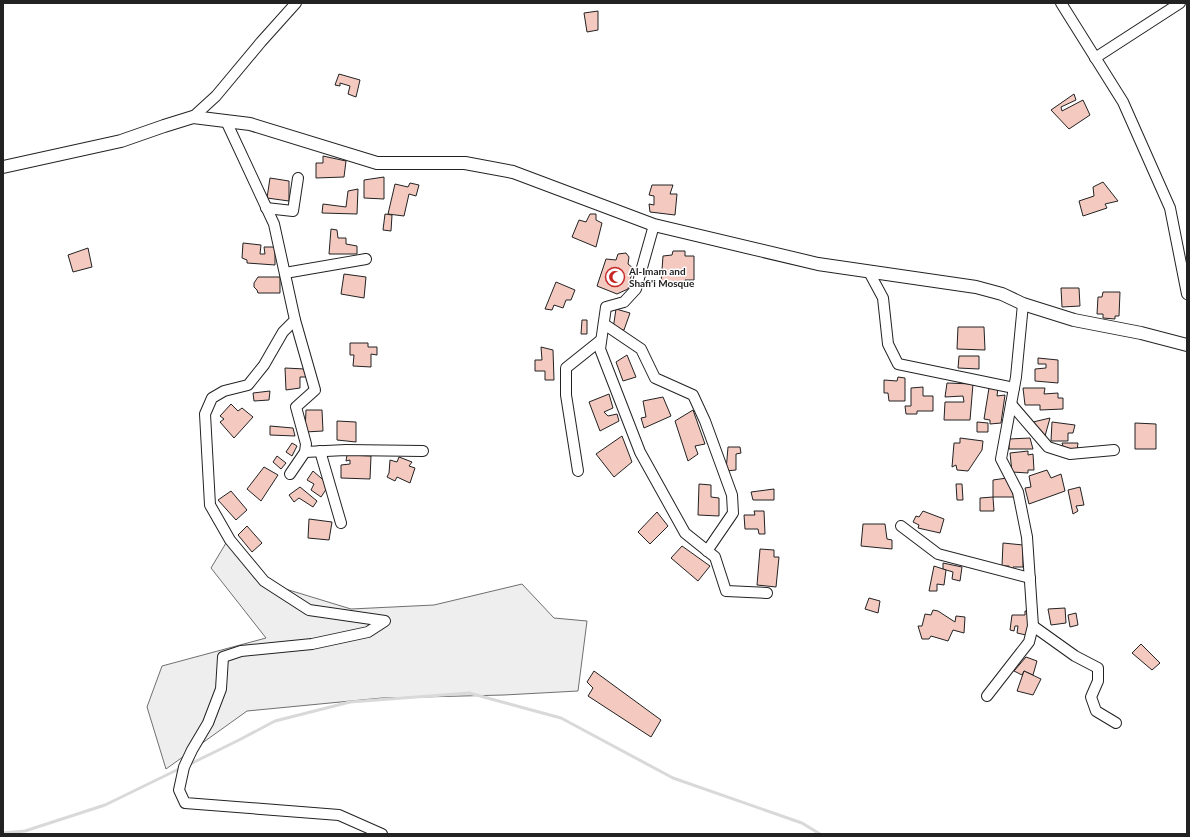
<svg xmlns="http://www.w3.org/2000/svg" width="1190" height="837" font-family="Lato,sans-serif">
<style>
.green{fill:#eee;stroke:#6f6f6f}
.lines{fill:none;stroke-linecap:round;stroke-linejoin:round}
.stream{stroke:#d9d9d9;stroke-width:3}
.building{fill:#f3c9c0;stroke:#222}
.minor-casing{stroke:#222;stroke-width:12}
.tertiary-casing{stroke:#222;stroke-width:14}
.minor{stroke:#fff;stroke-width:10}
.tertiary{stroke:#fff;stroke-width:12}
.labels{text-anchor:middle;dominant-baseline:central;stroke-width:3;stroke-linejoin:round;paint-order:stroke}
.poi-label{font-size:10px;font-weight:bold;fill:#222;stroke:#fff;text-anchor:start}
</style>
<rect width="100%" height="100%" fill="#fff"/>
<path class="green" d="M226 543 279 587 351 609 434 605 522 584 554 618 587 621 578 691 504 695 382 698 247 711 166 769 147 707 162 666 266 638 211 568Z"/>
<g class="lines">
<g class="stream">
<path d="M188 765 239 740 275 721 350 702 469 693 561 718 673 778 802 823 820 834"/>
<path d="M3 833 25 831 105 805 181 768"/>
</g>
</g>
<g class="building">
<path d="M598 11V30L587 32 584 13Z"/>
<path d="M339 74 360 80 356 97 348 94 350 86 340 83V86L335 85Z"/>
<path d="M1074 94 1076 100 1061 107 1062 111 1083 100 1090 115 1069 129 1051 110Z"/>
<path d="M323 156 346 161 344 177 316 178V163H323Z"/>
<path d="M384 177V199L364 198V180Z"/>
<path d="M270 178 289 181V201L267 198Z"/>
<path d="M1103 182 1118 201 1105 204 1107 208 1083 216 1079 201 1094 196 1093 187Z"/>
<path d="M410 183 419 185 416 196 409 194 404 216 388 214 395 184 408 187Z"/>
<path d="M652 185H673L670 194H677L675 215 650 212 649 204 654 205V196L649 195Z"/>
<path d="M358 189 357 214 322 213 323 204 346 207 348 191Z"/>
<path d="M385 214 392 215 391 231 383 230Z"/>
<path d="M590 214H596V220L602 223 596 247 572 237 579 220 586 222Z"/>
<path d="M331 229 337 230 338 238H346V244L357 246V254H329Z"/>
<path d="M243 243 261 245 260 254H265L264 247H275V265L247 263V260L242 258Z"/>
<path d="M88 248 92 267 73 272 68 255Z"/>
<path d="M673 251H685V256H694V280H685V286L661 283 663 256 672 255Z"/>
<path d="M626 253 629 257 628 264 633 268 628 289 617 294 597 286 606 259 616 260 618 254Z"/>
<path d="M344 274 366 277 364 298 341 294Z"/>
<path d="M258 277H280V293H258L257 290 254 287V283Z"/>
<path d="M556 282 575 290 571 300H566L563 308 554 305 552 310 545 309Z"/>
<path d="M1061 288H1079L1080 306 1062 307Z"/>
<path d="M1103 292H1120L1119 316H1115V319L1103 318V314H1097L1098 297H1102Z"/>
<path d="M616 309 630 313 624 330 613 329Z"/>
<path d="M582 320H587V334H581Z"/>
<path d="M958 327H984L985 350 957 349Z"/>
<path d="M350 343H368V347H377V355L371 354V367L353 366 354 355H350Z"/>
<path d="M541 347 553 350 554 380H545V371H535V360H542Z"/>
<path d="M627 355 636 377 623 381 616 362Z"/>
<path d="M959 356H979V369L958 368Z"/>
<path d="M1038 358 1058 360V383L1035 381V369L1046 368V364H1038Z"/>
<path d="M285 368 305 369 306 377H300V388L286 390Z"/>
<path d="M898 377 905 378V401H889L888 393H884V380L897 381Z"/>
<path d="M947 383 973 384 970 420H944L945 402H964L963 396 945 397Z"/>
<path d="M923 387V396H933V411H917V414H906L905 406H911V388Z"/>
<path d="M989 388H998L997 396 1005 395 1001 423 990 424V420L984 419Z"/>
<path d="M1023 388H1045L1044 394 1058 393V398H1063V409L1040 410V405H1025Z"/>
<path d="M270 391 269 400 254 401 253 393Z"/>
<path d="M609 394 613 408 604 412 608 416 617 414 619 421 600 431 589 402Z"/>
<path d="M663 397 671 416 644 428 641 418 646 417 643 401Z"/>
<path d="M231 404 238 411 242 408 253 417 234 438 220 422 224 419 220 416Z"/>
<path d="M306 410H322L323 431 305 432Z"/>
<path d="M693 410 705 444 695 446 698 454 688 461 675 421Z"/>
<path d="M1050 418 1045 436 1033 422Z"/>
<path d="M337 421 356 422V442L337 440Z"/>
<path d="M977 422 988 423V432H977Z"/>
<path d="M1052 422 1075 425 1073 433H1068V441H1051Z"/>
<path d="M1135 423 1156 424V449H1135Z"/>
<path d="M270 426 293 428 295 436 270 435Z"/>
<path d="M622 436 632 462 614 477 596 454Z"/>
<path d="M960 438 983 441 982 450 968 471 957 470 956 465 952 467 954 443H960Z"/>
<path d="M1030 438 1033 449H1009V439Z"/>
<path d="M292 443 297 446 292 456 286 452Z"/>
<path d="M1062 443H1078L1077 451 1065 452Z"/>
<path d="M728 447H740L741 453 736 454V470L726 471Z"/>
<path d="M1028 451V455L1033 454 1034 470H1028V473L1012 472 1010 453Z"/>
<path d="M347 455 371 456 370 479 341 478V465L350 464V460L346 461Z"/>
<path d="M277 456 286 463 281 469 273 462Z"/>
<path d="M399 457 412 462 409 466 415 468 410 483 397 477 395 481 387 477 389 473 390 460 397 462Z"/>
<path d="M264 467 278 475 261 501 247 489Z"/>
<path d="M1047 470 1051 478 1061 474 1065 491 1029 504 1025 488 1031 487 1029 476Z"/>
<path d="M313 471 329 485 321 497 311 490 314 484 307 480Z"/>
<path d="M1007 478 1014 497H993V480Z"/>
<path d="M699 484 711 485V497L719 498V516L698 515Z"/>
<path d="M956 484H962L963 500H957Z"/>
<path d="M300 487 317 501 313 507 299 498 294 502 289 495Z"/>
<path d="M1080 487 1084 505 1076 506 1078 511 1073 514 1068 490Z"/>
<path d="M774 489V500H753L751 492Z"/>
<path d="M231 491 247 510 236 520 218 500Z"/>
<path d="M993 497 994 511H980V498Z"/>
<path d="M754 511H764L765 534H759L758 529H745L744 515H755Z"/>
<path d="M923 511 944 519 940 533 918 528 919 525 913 522 916 516 919 517Z"/>
<path d="M657 512 668 526 650 544 638 532Z"/>
<path d="M309 519 332 522 329 540 308 538Z"/>
<path d="M863 524H885L887 539 892 540V549L861 546Z"/>
<path d="M247 526 262 543 252 552 238 535Z"/>
<path d="M1003 543 1023 545V567H1013V570H1009V566H1002Z"/>
<path d="M682 546 710 566 698 581 671 558Z"/>
<path d="M760 549 774 550V557H779L776 587 757 585Z"/>
<path d="M943 563 962 567 960 581 952 579 953 572 943 569Z"/>
<path d="M934 566 946 570 944 585 937 584V591H929Z"/>
<path d="M869 598 880 601 878 613 865 609Z"/>
<path d="M1065 608 1066 623 1051 625 1048 609Z"/>
<path d="M933 610 938 611 955 622 956 616 965 617 964 633 953 630 948 641 931 636 929 639H922L918 626H922L925 614 931 615Z"/>
<path d="M1025 611H1031L1026 635 1017 633 1018 626H1015L1014 631 1010 630 1012 615H1025Z"/>
<path d="M1076 613 1078 625 1070 627 1068 615Z"/>
<path d="M1141 644 1160 663 1152 670 1132 653Z"/>
<path d="M1026 657 1037 661 1033 675 1024 671 1022 675 1014 671Z"/>
<path d="M594 671 661 720 651 737 588 696 593 688 587 682Z"/>
<path d="M1024 671 1041 679 1033 695 1017 691Z"/>
</g>
<g class="lines">
<g class="minor-casing">
<g id="minor">
<path d="M1061 3 1123 102 1170 208 1187 294"/>
<path d="M1095 58 1180 3"/>
<path d="M193 117 216 96 261 42 296 3"/>
<path d="M226 121 274 224 295 320 283 332 264 365 248 385 224 391 212 398 205 414 210 505 230 540 264 581 309 610 385 621 368 632 312 644 241 651 223 657 221 689 208 723 192 750 184 767 179 790 185 803 339 815 382 834"/>
<path d="M266 208 293 211 298 178"/>
<path d="M654 225 636 289 624 302 606 307 600 349 640 452 685 533 715 557 726 591 767 593"/>
<path d="M869 272 883 298 888 344 898 364 1014 388"/>
<path d="M285 273 366 259"/>
<path d="M604 324 641 349 655 378 693 395 705 421 732 495 733 513 707 551"/>
<path d="M1011 404 1048 447 1070 454 1114 450"/>
<path d="M320 451 341 523"/>
<path d="M305 452 346 450 423 451"/>
<path d="M578 471 566 395V368L601 340"/>
<path d="M290 474 305 452 306 444 296 407 315 390 295 320"/>
<path d="M901 526 938 554 1030 578"/>
<path d="M1033 626 1075 656 1098 668V681L1091 697 1096 711 1116 723"/>
<path d="M987 696 1029 642 1033 626 1027 537 1018 492 1001 459 1016 377 1023 304"/>
</g>
</g>
<g class="tertiary-casing">
<path id="tertiary" d="M3 167 121 141 164 126 193 117 250 124 377 163H465L513 172 654 225 818 264 976 287 1002 294 1023 304 1074 320 1141 333 1187 345"/>
</g>
<use href="#minor" class="minor"/>
<use href="#tertiary" class="tertiary"/>
</g>
<defs>
<g id="mosque-ring" transform="scale(1)"><circle r="9.5" fill="#fff" stroke="#c62828" stroke-width="1.5"/><path d="M3.5-4.9A6 6 0 1 0 3.5 4.9A5 5 0 1 1 3.5-4.9Z" fill="#c62828"/></g>
</defs>
<g fill-rule="evenodd">
<use href="#mosque-ring" x="615" y="277"/>
</g>
<g class="labels">
<g class="poi-label">
<text x="629" y="271">Al-Imam and<tspan x="629" dy="12">Shafi'i Mosque</tspan></text>
</g>
</g>
<rect width="1190" height="837" fill="none" stroke="#222222" stroke-width="8"/>
</svg>
